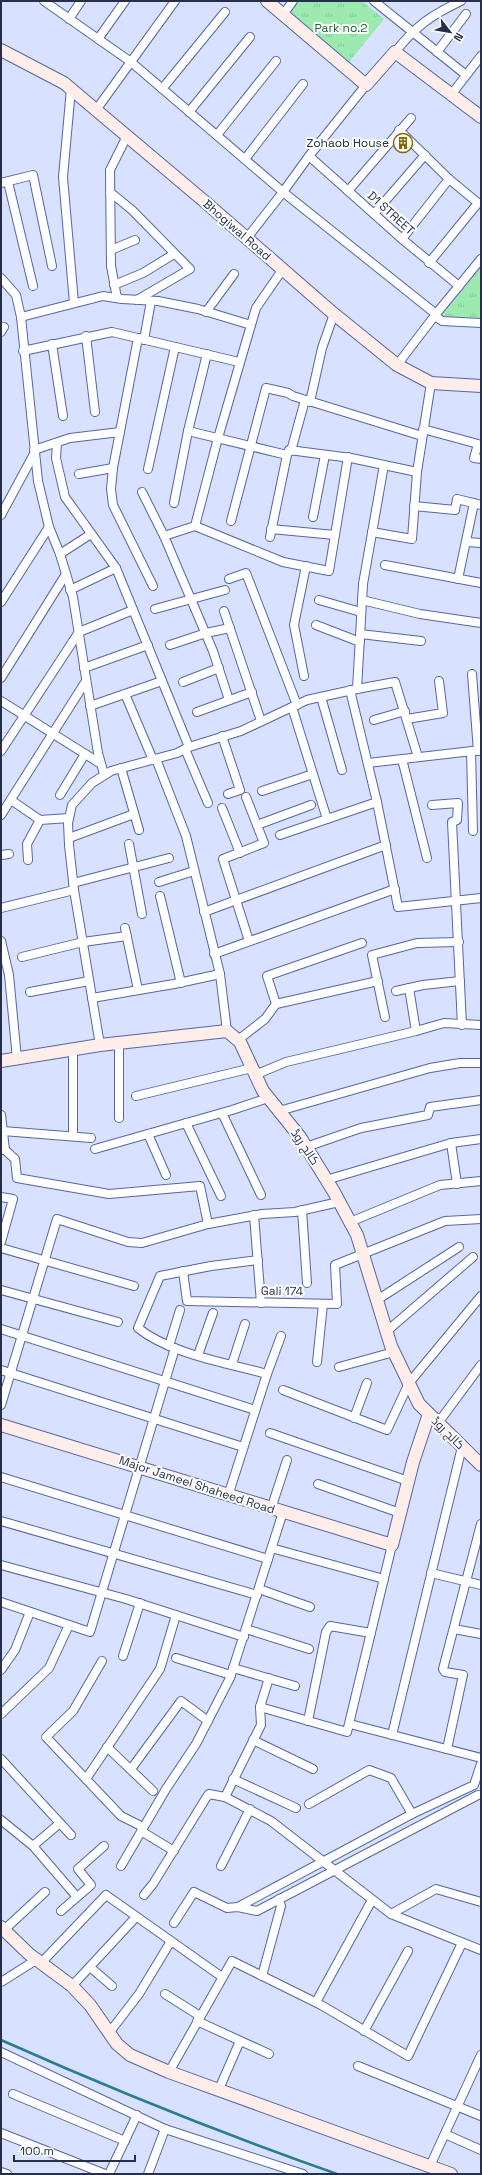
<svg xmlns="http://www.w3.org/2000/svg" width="482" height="2175" font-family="'Space Grotesk',Cairo,sans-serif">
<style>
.park{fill:url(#park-tufts)}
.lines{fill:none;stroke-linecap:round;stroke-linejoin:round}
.stream{stroke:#287c93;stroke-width:2.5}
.street-casing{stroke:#5566a6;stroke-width:10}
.secondary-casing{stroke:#5566a6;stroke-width:14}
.street{stroke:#fff;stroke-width:8}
.secondary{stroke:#feede9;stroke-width:12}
.labels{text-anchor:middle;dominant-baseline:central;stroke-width:4;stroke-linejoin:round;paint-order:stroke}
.park-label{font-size:12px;fill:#1e5e34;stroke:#fff}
.poi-label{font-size:12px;fill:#262e4a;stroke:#fff;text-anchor:end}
.street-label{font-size:12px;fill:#262e4a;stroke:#fff}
</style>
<defs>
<pattern id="park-tufts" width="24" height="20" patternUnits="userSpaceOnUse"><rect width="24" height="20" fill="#9ceaaf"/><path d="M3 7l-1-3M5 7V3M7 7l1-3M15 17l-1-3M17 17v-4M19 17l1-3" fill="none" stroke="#86c998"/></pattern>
</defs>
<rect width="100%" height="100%" fill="#d8e1ff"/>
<g class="park">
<path d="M293 1H362L384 19 345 67 283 16Z"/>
<path d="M481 267V318L441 316Z"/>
</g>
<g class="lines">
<path class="stream" d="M1 2040C111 2089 223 2134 337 2174"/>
<g class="street-casing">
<g id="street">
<path d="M44 1 131 62 283 192 247 238"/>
<path d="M374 1 466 75"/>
<path d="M282 16 293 1"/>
<path d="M69 19 81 1"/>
<path d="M98 39 125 1"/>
<path d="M395 52C417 25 430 16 461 1"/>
<path d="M437 52 466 14"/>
<path d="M366 85 309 156 283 192 436 314 397 365"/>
<path d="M71 89 63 177 74 303"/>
<path d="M162 89 225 12"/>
<path d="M451 95 481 56"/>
<path d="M96 110 175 1"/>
<path d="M189 112 250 37"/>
<path d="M399 130 449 179 478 203 429 263"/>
<path d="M217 135 276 61"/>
<path d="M309 156 402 239 459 286"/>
<path d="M245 159 303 84"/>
<path d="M8 182 33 286"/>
<path d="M1 183 33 175 52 266"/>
<path d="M348 191 411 118"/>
<path d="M110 192 132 210 190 269 137 300"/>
<path d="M374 214 425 155"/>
<path d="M402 239 449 179"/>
<path d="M111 250 135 240"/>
<path d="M1 278 16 295 21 317 38 481 49 527 60 554 73 597 98 753 104 774"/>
<path d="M114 285 143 273 174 254"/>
<path d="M117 298 111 266 110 170 127 136"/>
<path d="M206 312 234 274"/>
<path d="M436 314 481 259"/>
<path d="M435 316 442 321 481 323"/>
<path d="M21 317 103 296 122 299 158 301 198 309 251 325"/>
<path d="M1 332 4 327"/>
<path d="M86 336 95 412"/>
<path d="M138 338 113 468 111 489 113 505 153 586"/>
<path d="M144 340 151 301"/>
<path d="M52 344 63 416"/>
<path d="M23 351 112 332 239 362"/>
<path d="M310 402 322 348 334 314"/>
<path d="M423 429 478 444 474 458 481 459"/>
<path d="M188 431 287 455 289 450 351 458 417 472"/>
<path d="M57 443 56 458 65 497 116 568 189 747"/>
<path d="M34 450 70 438 120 432"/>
<path d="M291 451 305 400"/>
<path d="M148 469 175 347"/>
<path d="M79 474 113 468"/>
<path d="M142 492 164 536 195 526 218 438 251 325 256 308 283 269"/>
<path d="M174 503 188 431 207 354"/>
<path d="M414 506 455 510 457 499 481 505"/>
<path d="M1 515 34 454"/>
<path d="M313 517 325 455"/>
<path d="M231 521 266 388 288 393 293 396 422 436"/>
<path d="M195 526 283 562 329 571 348 457"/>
<path d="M271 529 335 535"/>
<path d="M372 532 412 539 417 472 431 383"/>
<path d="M164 536 213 651 229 700"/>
<path d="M270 537 287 455"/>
<path d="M467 542 481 543"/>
<path d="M60 554 91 534"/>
<path d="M385 565 481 583"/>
<path d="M229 579 246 573 297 705"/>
<path d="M458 579 474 503"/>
<path d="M70 590 116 568"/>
<path d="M319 600 361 612"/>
<path d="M362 600 420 614 481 623"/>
<path d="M1 602 49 527"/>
<path d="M155 609 225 590"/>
<path d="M224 611 261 721"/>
<path d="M316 625 360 642"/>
<path d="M360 634 421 641"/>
<path d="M170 645 206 633 230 628"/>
<path d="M84 668 148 645"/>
<path d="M472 674 478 751"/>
<path d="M304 676 294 625 306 566"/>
<path d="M1 678 66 574"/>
<path d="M183 682 219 668"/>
<path d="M357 689 395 682 418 757"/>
<path d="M350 690 377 802 398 907 481 898"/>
<path d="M125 694 153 760"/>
<path d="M321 697 342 770"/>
<path d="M1 701 101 764"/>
<path d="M90 706 162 681"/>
<path d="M292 707 327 819"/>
<path d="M197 712 252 692"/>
<path d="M407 719 443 713 439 681"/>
<path d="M374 720 405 711"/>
<path d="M222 736 240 790 228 794"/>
<path d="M185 749 208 803"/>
<path d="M1 751 79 632 133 610"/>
<path d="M471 751 473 831"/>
<path d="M402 759 427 858"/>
<path d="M368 763 481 750"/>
<path d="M121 768 139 830"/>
<path d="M262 791 313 774"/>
<path d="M60 795 85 754"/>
<path d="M246 797 264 843 223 859 249 941"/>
<path d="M11 800 40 820 69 818"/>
<path d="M432 805 458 803 457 820 452 822 462 1025"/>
<path d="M222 808 240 853"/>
<path d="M1 815 86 681"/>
<path d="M257 825 311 805"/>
<path d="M280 835 377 802"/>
<path d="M69 838 134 814"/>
<path d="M129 844 142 914"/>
<path d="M1 855 9 854"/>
<path d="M28 860 27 844 40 820"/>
<path d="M159 882 194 871"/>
<path d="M73 883 169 858"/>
<path d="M160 896 181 983"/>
<path d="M1 908 74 890"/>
<path d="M204 912 386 845"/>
<path d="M125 928 138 990"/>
<path d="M1 941 9 975 17 1059"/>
<path d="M214 954 395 889"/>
<path d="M22 957 83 942 127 936"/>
<path d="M220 974 227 1031"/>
<path d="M396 991 423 985 460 981"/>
<path d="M30 992 89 981"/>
<path d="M92 998 174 984 220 974 186 836 156 759"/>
<path d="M276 1004 378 981"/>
<path d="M385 1017 372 955 417 943 459 942"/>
<path d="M416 1031 444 1023 481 1025"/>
<path d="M238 1040 265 1019 276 1004 267 976 362 943"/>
<path d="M100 1045 74 890 69 845 68 823 72 805 92 783 111 771 177 753 189 747 241 731 307 700 357 689 363 584 384 465"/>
<path d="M255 1075 286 1062 416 1031 409 988"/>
<path d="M136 1096 252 1068"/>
<path d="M279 1111 430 1068 460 1063H481"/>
<path d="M222 1113 261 1195"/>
<path d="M1 1115 5 1150"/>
<path d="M119 1118V1043"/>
<path d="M186 1123 221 1196"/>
<path d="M3 1131 91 1138"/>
<path d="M148 1134 166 1175"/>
<path d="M73 1136V1050"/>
<path d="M451 1143 457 1184"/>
<path d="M306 1147 361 1128 428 1115 430 1107 481 1100"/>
<path d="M95 1149 232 1110 268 1098"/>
<path d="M1 1150H5L15 1159 17 1178 109 1194 200 1186 208 1224"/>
<path d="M326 1180 451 1143 481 1139"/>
<path d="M1 1197 13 1199 1 1242"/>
<path d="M302 1210 307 1283"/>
<path d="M254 1215 261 1303"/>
<path d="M350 1222 440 1185 481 1181"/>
<path d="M1 1248 134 1286"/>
<path d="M183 1271 187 1301 337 1304 335 1265 445 1221 481 1219"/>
<path d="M1 1290 118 1322"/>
<path d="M377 1300 459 1247"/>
<path d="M1 1329 255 1410"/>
<path d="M387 1331 473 1257"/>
<path d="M169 1346 180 1310"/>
<path d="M198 1355 213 1313"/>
<path d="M317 1362 323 1304"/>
<path d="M232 1364 245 1324"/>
<path d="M339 1367 394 1352"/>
<path d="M1 1370 243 1447"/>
<path d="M267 1374 281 1336"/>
<path d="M283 1390 387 1430 409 1383 481 1296"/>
<path d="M1 1405 57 1219 128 1242 142 1243 208 1224 262 1214 295 1212 339 1202"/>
<path d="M354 1418 367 1383"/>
<path d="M438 1423 481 1365"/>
<path d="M270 1433 408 1481"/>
<path d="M1 1477 268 1559"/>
<path d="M318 1484 400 1513"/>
<path d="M228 1496 267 1374C227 1363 170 1354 138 1328L160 1276 211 1266 258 1260"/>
<path d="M271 1509 287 1460"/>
<path d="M1 1521 257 1595"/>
<path d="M275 1549 384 1579"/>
<path d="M1 1565 126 1599 244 1637"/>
<path d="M431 1573 481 1585"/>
<path d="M259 1589 310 1607"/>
<path d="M1 1602 90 1632 175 1348"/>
<path d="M246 1629 309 1649"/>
<path d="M454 1629 481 1634"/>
<path d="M123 1656 140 1603"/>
<path d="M176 1658 231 1675"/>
<path d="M102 1661 73 1711 46 1737 121 1816 143 1827"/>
<path d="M233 1668 295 1686"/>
<path d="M1 1670 15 1650 30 1612"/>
<path d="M269 1678 260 1707 347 1732 392 1545"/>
<path d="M1 1714 49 1668 69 1625"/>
<path d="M308 1721 326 1632 330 1626 371 1633"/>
<path d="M350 1724 481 1758"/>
<path d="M392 1735 462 1447"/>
<path d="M253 1740 313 1769"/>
<path d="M107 1747 153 1791"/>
<path d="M447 1749 463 1675 445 1672 443 1669 481 1524"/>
<path d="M1 1759 71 1835"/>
<path d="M131 1769 181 1701 208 1721"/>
<path d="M86 1779 160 1669 176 1615"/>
<path d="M233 1779 296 1808"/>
<path d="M225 1797 271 1821 391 1914 481 1950"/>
<path d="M309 1804 369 1770 391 1778 412 1814"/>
<path d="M1 1820 33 1846 77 1897"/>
<path d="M141 1831 174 1851"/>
<path d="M33 1846 60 1823"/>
<path d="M121 1866 166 1789 196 1744 230 1678 283 1512"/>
<path d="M221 1866 250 1809"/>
<path d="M144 1895 153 1884 206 1798 209 1794 225 1797 261 1725 260 1707"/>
<path d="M238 1907 412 1814 474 1785 481 1764"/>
<path d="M61 1911 91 1885 78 1869 104 1846"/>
<path d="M391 1914 436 1889 481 1902"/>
<path d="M174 1923 194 1892 227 1908 238 1907 257 1911 478 1795"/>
<path d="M4 1930 45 1892"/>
<path d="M41 1963 106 1895 222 1977"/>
<path d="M90 1967 112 1986"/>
<path d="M262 1976 281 1906 279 1899"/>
<path d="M1 1982 36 1960"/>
<path d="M72 1986 136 1917"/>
<path d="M165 1994 200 2016"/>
<path d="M316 2002 372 1900"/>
<path d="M197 2021 269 2054"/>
<path d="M364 2031 408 1951"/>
<path d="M109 2033 139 1994 171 1941"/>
<path d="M1 2052 165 2129 303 2174"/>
<path d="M358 2066 481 2116"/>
<path d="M169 2072 232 1961 321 2005 408 2056 462 1943"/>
<path d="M219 2089 240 2041"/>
<path d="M13 2094 125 2141"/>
<path d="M1 2133 105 2174"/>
<path d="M445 2134 481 2150"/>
<path d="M430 2166 481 2055"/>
<path d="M1 2172 7 2174"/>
<path d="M109 2174 137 2115"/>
<path d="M148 2174 165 2129"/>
</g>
</g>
<g class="secondary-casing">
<g id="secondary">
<path d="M267 1 366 85 395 52 481 117"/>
<path d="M1 50 64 83 204 201 334 314 397 365 431 383 481 386"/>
<path d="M1 1061 100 1045 227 1031 240 1042 263 1091 300 1137 334 1192 357 1235 391 1346 419 1404 481 1465"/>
<path d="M1 1425 392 1545 413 1462 429 1414"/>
<path d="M1 1927 29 1954 72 1986 90 2005 117 2044 130 2055 169 2072 451 2174"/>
</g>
</g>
<use href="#street" class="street"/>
<use href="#secondary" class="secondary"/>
</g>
<defs>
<g id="building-ring" transform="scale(1)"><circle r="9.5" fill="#fff" stroke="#846903" stroke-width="1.5"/><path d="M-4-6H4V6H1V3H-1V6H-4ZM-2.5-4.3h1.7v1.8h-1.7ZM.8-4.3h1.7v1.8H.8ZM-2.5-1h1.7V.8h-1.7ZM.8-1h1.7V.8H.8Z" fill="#846903"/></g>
</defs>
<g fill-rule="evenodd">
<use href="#building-ring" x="403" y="143"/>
</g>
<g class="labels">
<g class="park-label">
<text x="341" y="28">Park no.2</text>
</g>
<g class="poi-label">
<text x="389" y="143">Zohaob House</text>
</g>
<g class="street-label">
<text transform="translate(391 213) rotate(42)">D1 STREET</text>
<text transform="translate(237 230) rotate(41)">Bhogiwal Road</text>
<text transform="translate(305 1147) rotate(56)">کالج روڈ</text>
<text transform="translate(282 1291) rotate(1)">Gali 174</text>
<text transform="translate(448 1433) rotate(45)">کالج روڈ</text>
<text transform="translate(197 1485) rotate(18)">Major Jameel Shaheed Road</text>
</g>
</g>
<rect width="482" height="2175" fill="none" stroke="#262e4a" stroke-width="4"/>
<g transform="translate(450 32) rotate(121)" stroke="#ffffff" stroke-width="3" paint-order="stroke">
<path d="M0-3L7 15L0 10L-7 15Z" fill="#262e4a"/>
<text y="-6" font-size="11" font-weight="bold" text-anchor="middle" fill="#262e4a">N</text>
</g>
<path d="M14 2155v6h121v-6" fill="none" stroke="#262e4a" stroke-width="2"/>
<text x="20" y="2155" font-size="12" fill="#262e4a" stroke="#ffffff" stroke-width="3" paint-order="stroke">100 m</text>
</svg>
